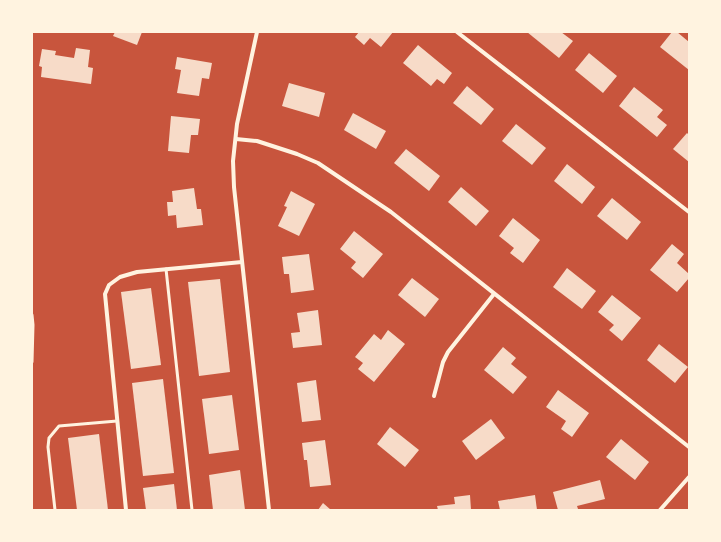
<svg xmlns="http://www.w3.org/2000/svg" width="721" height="542" font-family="'Roboto Condensed',sans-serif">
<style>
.building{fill:#f7dbc8}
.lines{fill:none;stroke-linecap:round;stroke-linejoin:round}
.service{stroke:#fff3e0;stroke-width:3}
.minor{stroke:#fff3e0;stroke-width:4}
</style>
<rect width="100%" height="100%" fill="#c8553d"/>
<g class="building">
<path d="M115 32H142L137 45 113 36Z"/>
<path d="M359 32H393L381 47 370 38 364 45 355 37Z"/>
<path d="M527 32H561L573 41 559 58Z"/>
<path d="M672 32H677L689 42V70L660 47Z"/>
<path d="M418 45 452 73 444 84 437 79 431 86 403 63Z"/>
<path d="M76 48 90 50 88 67 93 68 91 84 41 77 42 67 39 66 42 49 56 51 55 55 74 58Z"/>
<path d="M589 53 617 76 603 93 575 70Z"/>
<path d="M177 57 212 63 209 79 202 78 199 96 177 93 181 70 175 69Z"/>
<path d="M289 83 325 93 319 117 282 106Z"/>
<path d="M467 86 494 109 481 125 453 103Z"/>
<path d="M634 87 663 110 657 117 667 125 657 137 619 106Z"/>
<path d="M353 113 386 131 376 149 344 130Z"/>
<path d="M171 116 200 119 198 135H191L189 153 168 151Z"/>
<path d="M516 124 546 148 532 165 502 141Z"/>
<path d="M687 133 689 135V162L673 149Z"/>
<path d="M406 149 440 176 429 191 394 163Z"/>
<path d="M567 164 595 187 582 204 554 181Z"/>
<path d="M461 187 489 211 476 226 448 202Z"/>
<path d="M194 188 197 209H201L203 225 177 228 176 215 168 216 167 202H173L172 191Z"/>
<path d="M291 191 315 204 299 236 278 226 287 207 284 206Z"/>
<path d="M612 198 641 222 627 240 597 216Z"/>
<path d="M513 218 540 240 523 263 510 253 514 248 499 236Z"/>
<path d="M354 231 383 254 363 278 351 268 356 262 340 249Z"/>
<path d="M672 244 684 254 677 263 689 274V278L677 292 650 270Z"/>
<path d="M309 254 314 290 291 293 289 274H284L282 257Z"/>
<path d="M567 268 596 291 582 309 553 287Z"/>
<path d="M412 278 439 299 425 317 398 295Z"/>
<path d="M220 279 230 372 199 376 188 282Z"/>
<path d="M151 288 161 365 131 369 121 292Z"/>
<path d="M612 295 641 318 622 341 609 330 614 325 598 312Z"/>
<path d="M318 310 322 345 293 348 291 333 300 332 297 313Z"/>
<path d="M388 330 405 344 374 382 358 369 363 363 355 357 374 334 381 340Z"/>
<path d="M659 344 688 367 675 383 647 360Z"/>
<path d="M503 347 516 358 511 364 527 377 513 394 484 370Z"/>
<path d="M163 379 174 473 143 476 132 383Z"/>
<path d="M316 380 321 420 302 422 297 383Z"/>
<path d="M558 390 589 413 572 437 561 429 566 421 546 407Z"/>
<path d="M232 395 239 450 209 454 202 399Z"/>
<path d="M491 419 505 438 476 460 462 441Z"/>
<path d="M390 427 419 450 405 467 377 444Z"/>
<path d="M99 434 108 510H77L68 438Z"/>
<path d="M621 439 649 462 635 480 606 457Z"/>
<path d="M325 440 331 485 310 487 307 460H304L302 443Z"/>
<path d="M240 470 245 510H213L209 475Z"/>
<path d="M600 480 605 499 577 506 578 509 575 510H558L553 492Z"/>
<path d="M174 484 177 510H146L143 488Z"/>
<path d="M470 495 471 510H438L437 506 455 504 454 497Z"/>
<path d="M535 495 537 510H500L498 501Z"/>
<path d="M323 503 331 510H318Z"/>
</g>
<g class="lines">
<g class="service">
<path d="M166 269 192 510"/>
<path d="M32 315 33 325 32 362"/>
<path d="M55 510 48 447 49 438 59 426 117 421"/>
</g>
<g class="minor">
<path d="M257 32 237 124 233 161 234 187 269 510"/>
<path d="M457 32 689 212"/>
<path d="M236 139 257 141 297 154 318 163 391 212 689 447"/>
<path d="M434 396 443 362 448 352 494 294"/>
<path d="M126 510 105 294 109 285 120 277 137 272 242 262"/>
<path d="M660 510 689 477"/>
</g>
</g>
<rect width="721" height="542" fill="none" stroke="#fff3e0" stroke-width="66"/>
</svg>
